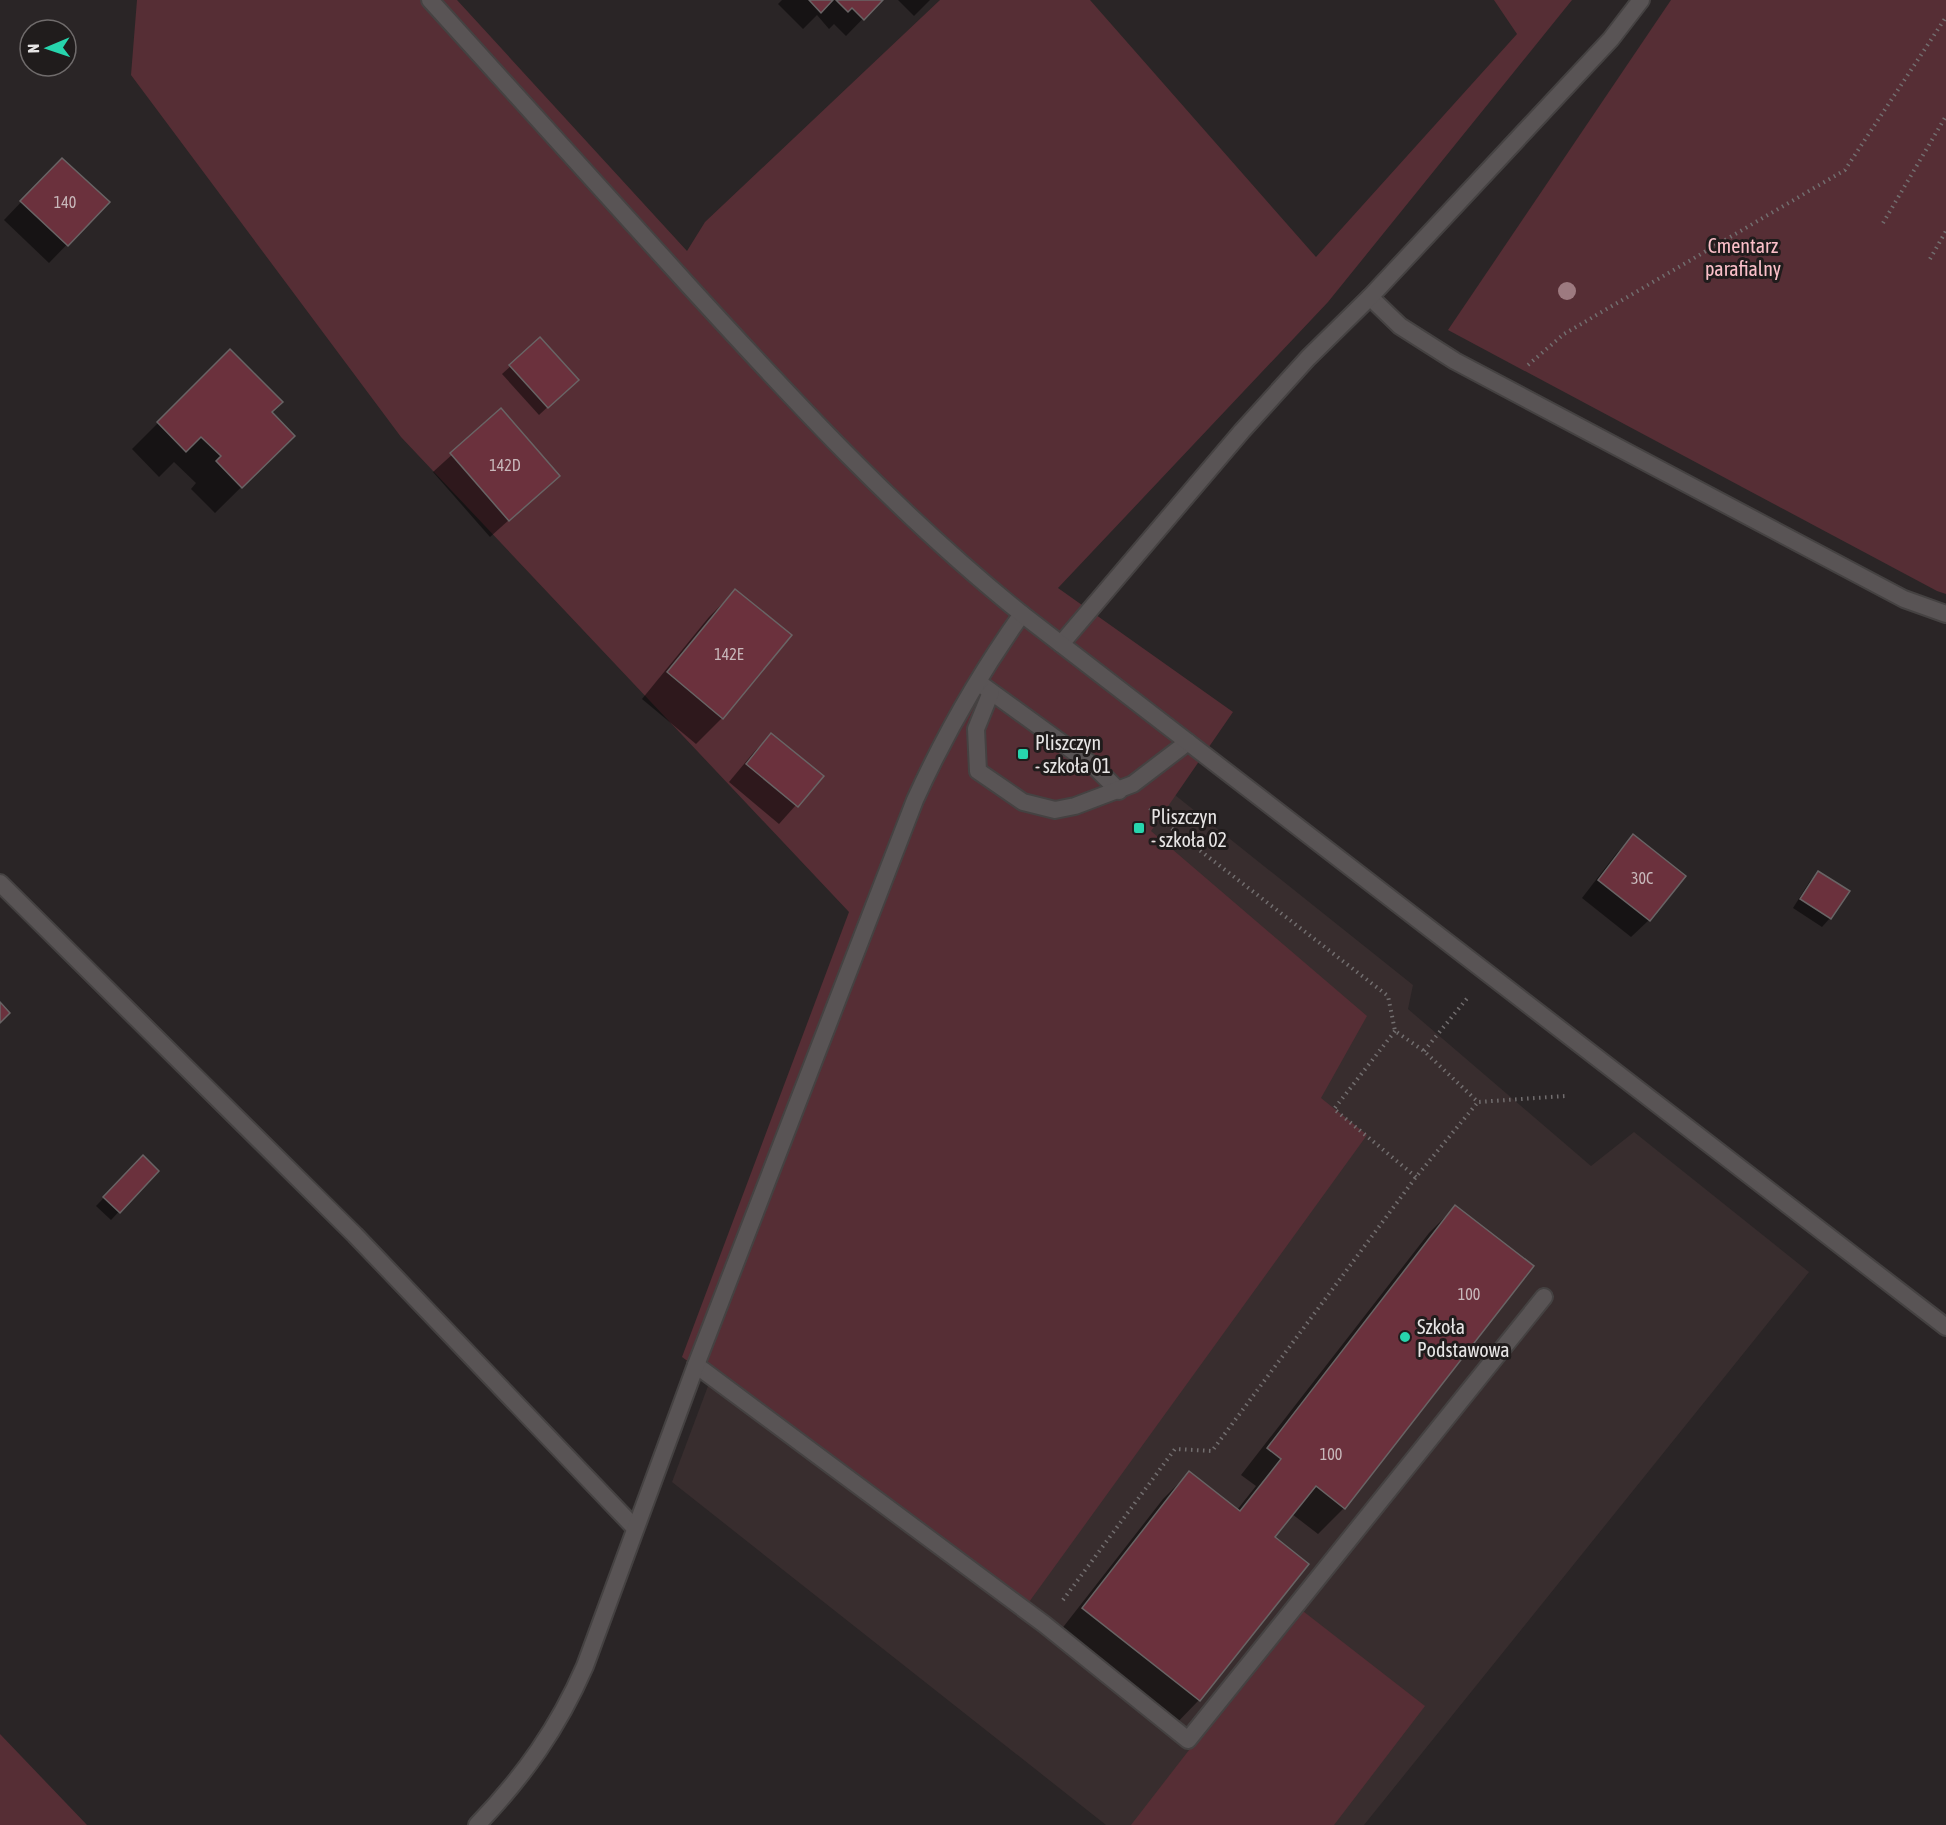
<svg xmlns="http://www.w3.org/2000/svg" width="1946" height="1825" font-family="'Asap Condensed',sans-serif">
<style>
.built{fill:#382d2e}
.green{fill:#562e35}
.shadow{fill:#0007}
.building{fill:#6b313d;stroke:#696465;stroke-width:1.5}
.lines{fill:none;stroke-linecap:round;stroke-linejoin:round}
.service-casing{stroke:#454242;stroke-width:20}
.minor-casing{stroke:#454242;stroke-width:20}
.tertiary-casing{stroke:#454242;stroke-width:20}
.path{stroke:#726e6f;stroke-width:4;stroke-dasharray:1.5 4.5;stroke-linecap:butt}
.service{stroke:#595455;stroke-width:16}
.minor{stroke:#595455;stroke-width:16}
.tertiary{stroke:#595455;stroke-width:16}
.tree{fill:#9d7a80}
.poi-dot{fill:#27d5ad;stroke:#201c1c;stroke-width:2}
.labels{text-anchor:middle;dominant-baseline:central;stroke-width:6;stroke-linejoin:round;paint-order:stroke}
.number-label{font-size:16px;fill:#c8b8bb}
.park-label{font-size:20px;fill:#fbc0c9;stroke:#201c1c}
.poi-label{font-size:20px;fill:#e7e5e5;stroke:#201c1c;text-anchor:start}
</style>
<rect width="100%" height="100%" fill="#2a2526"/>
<path class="built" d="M1175 795 1413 985 1408 1009 1591 1166 1634 1132 1809 1272 1364 1825H1106L672 1482 720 1354Z"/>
<g class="green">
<path d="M137 0H457L687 251 705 222 940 0H1090L1316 257 1517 34 1494 0H1572L1328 302 1058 588 1233 712 1151 831 1367 1016 1321 1098 1367 1135 1024 1609 682 1357 849 912 401 437 131 75Z"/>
<path d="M1671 0H1946V594L1937 591 1448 330Z"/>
<path d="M1299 1608 1425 1706 1334 1825H1131Z"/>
<path d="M0 1734 87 1825H0Z"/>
</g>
<g class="shadow">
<path d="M782 0H881L846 36 834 24 829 29 817 15 803 29 778 4Z"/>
<path d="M898 0H930L914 16Z"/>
<path d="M45 177 108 202 49 263 4 220Z"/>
<path d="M540 339 568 388 539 415 502 374Z"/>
<path d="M230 351 270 412 293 436 215 513 191 489 196 483 174 462 159 477 132 449Z"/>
<path d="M501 410 558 476 490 537 433 472Z"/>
<path d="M735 591 722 718 696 744 642 699 709 617Z"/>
<path d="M771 735 822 776 779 824 729 782 754 752Z"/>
<path d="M1633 836 1649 920 1631 937 1582 898 1616 854Z"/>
<path d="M1819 872 1847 891 1830 918 1822 927 1793 908 1810 881Z"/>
<path d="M143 1157 157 1171 111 1220 96 1206Z"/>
<path d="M1455 1207 1344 1508 1318 1534 1292 1514 1273 1538 1307 1564 1199 1700 1173 1727 1057 1635 1163 1499 1189 1473 1237 1510 1256 1486 1241 1475 1429 1233Z"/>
</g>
<g class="building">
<path d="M809 0H833L821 13Z"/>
<path d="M836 0H883L864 20 852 8 848 12Z"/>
<path d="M62 158 110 202 68 246 20 201Z"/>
<path d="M540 337 579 380 548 408 509 365Z"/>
<path d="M230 349 283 402 272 412 295 436 242 488 216 461 221 456 201 437 186 452 157 422Z"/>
<path d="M501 408 560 476 509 521 450 453Z"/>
<path d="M735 589 792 635 723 719 667 672Z"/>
<path d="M771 733 824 776 798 807 746 764Z"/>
<path d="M1633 834 1686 876 1650 921 1598 880Z"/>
<path d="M1818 871 1850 891 1831 919 1800 899Z"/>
<path d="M0 1002 10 1013 0 1023Z"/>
<path d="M143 1155 159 1171 120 1213 103 1197Z"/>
<path d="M1455 1205 1534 1266 1345 1509 1316 1486 1275 1537 1309 1564 1200 1701 1082 1608 1189 1471 1240 1511 1281 1459 1267 1448Z"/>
</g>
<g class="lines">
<g class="service-casing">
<g id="service">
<path d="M1370 297 1400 326 1455 361 1904 599 1946 614"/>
<path d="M982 685 1095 767 1119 791"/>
<path d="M991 692 976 729 978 771 1023 802 1055 810 1075 806 1133 784 1188 742"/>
<path d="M0 883 355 1235 635 1528"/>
<path d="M696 1365 1044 1624 1188 1740 1544 1297"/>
</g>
</g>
<g class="minor-casing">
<g id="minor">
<path d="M1061 644 1242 431 1308 358 1370 297 1611 39 1641 0"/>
<path d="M477 1825C524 1776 558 1728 585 1666L696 1365 915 800C945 734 980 673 1022 614"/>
</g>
</g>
<g class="tertiary-casing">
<path id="tertiary" d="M430 0C516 95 603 190 689 286 794 401 900 516 1022 614L1946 1327"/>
</g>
<g class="path">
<path d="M1883 223 1946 116"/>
<path d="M1930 259 1946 231"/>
<path d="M1528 365 1564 334 1845 170 1946 17"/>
<path d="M1150 808 1158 818 1388 996 1395 1031 1424 1051 1478 1102 1565 1096"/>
<path d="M1395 1031 1334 1109 1416 1177"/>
<path d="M1424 1051 1469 996"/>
<path d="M1063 1600 1175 1449 1212 1451 1416 1177 1478 1102"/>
</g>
<use href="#service" class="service"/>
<use href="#minor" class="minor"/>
<use href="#tertiary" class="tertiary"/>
</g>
<circle class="tree" cx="1567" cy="291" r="9"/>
<g class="poi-dot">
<rect x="1017" y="748" width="12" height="12" rx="3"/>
<rect x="1133" y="822" width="12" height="12" rx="3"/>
<circle cx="1405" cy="1337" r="6"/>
</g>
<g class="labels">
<g class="number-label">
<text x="65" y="202">140</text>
<text x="505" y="465">142D</text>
<text x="729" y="654">142E</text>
<text x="1642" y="878">30C</text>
<text x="1469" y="1294">100</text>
<text x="1331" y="1454">100</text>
</g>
<g class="park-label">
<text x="1743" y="245">Cmentarz<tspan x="1743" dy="23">parafialny</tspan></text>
</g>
<g class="poi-label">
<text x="1035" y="742">Pliszczyn<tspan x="1035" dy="23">- szkoła 01</tspan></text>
<text x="1151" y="816">Pliszczyn<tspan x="1151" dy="23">- szkoła 02</tspan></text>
<text x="1417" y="1326">Szkoła<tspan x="1417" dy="23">Podstawowa</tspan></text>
</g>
</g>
<g transform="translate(48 48) rotate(268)"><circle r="28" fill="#201c1c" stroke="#706c6c" stroke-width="1.5"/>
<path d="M0-4.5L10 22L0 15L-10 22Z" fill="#27d5ad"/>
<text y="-9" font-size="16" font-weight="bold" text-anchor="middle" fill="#e7e5e5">N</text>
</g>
</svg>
